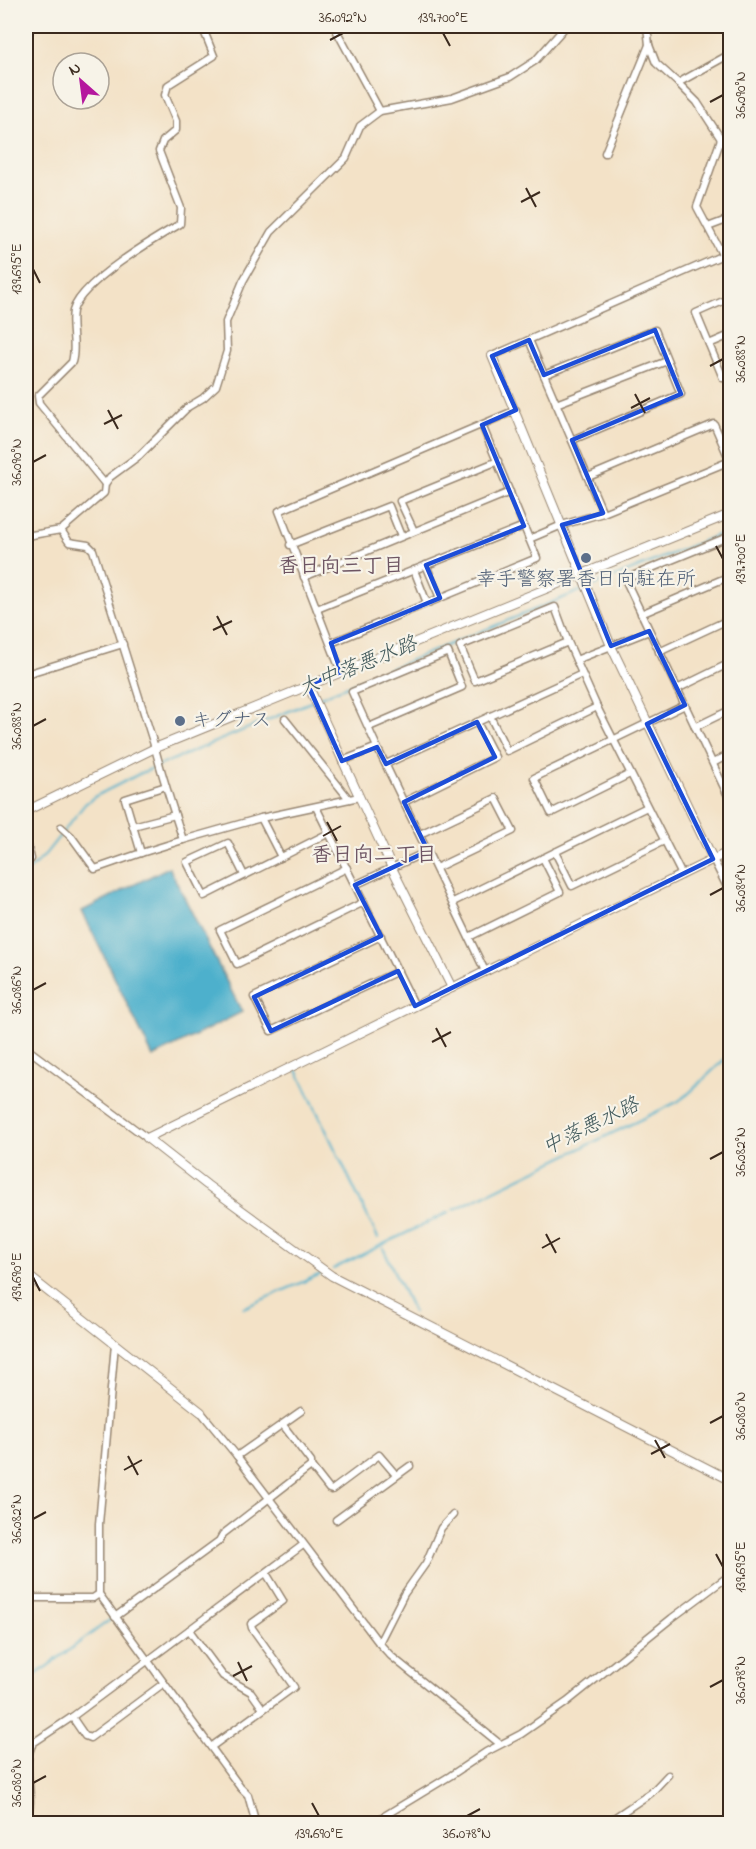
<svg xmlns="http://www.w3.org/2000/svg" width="756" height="1849" font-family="'Indie Flower','Klee One',sans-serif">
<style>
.water{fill:#4db0cc;stroke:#446d75;stroke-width:1.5}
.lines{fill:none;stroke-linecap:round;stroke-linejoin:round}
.stream{stroke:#4db0cc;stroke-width:2}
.minor-casing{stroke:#978672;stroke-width:9}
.tertiary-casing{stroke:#978672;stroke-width:10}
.minor{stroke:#fff;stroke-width:6}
.tertiary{stroke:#fff;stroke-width:8}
.marked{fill:none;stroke:#1d4ed8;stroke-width:4.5;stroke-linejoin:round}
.ticks{fill:none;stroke:#3b2a1e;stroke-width:2}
.service-dot{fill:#5c6f8a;stroke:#f7f3e8;stroke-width:2}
.labels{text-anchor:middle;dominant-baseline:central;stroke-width:4.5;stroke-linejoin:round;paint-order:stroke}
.service-label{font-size:20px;fill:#4e5e75;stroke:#f7f3e8}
.neighbourhood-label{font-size:21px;font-weight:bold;fill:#6e5563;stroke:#f7f3e8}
.water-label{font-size:21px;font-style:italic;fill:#41595b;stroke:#f7f3e8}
.neatline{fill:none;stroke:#3b2a1e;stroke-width:2}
.ticks-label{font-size:15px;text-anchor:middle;fill:#3b2a1e}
</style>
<rect width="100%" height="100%" fill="#f7f3e8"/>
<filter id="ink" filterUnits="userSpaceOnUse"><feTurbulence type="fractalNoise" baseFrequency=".0167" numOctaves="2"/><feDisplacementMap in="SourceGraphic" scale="12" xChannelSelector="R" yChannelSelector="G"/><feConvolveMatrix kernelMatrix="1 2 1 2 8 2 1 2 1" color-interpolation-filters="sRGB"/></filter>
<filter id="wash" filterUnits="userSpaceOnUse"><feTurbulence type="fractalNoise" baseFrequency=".008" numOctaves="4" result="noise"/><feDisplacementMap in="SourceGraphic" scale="24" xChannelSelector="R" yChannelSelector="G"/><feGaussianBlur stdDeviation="1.35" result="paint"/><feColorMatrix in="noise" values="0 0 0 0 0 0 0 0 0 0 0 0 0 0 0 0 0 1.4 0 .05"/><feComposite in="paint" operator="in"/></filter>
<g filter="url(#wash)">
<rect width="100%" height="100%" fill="#f3e2c7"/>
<path class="water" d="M169 867 242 1012 153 1057 82 911Z"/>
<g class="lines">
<g class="stream">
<path d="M590 587 730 530"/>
<path d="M318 698 585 589"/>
<path d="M26 873 43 857 85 804 94 797 139 774 313 701"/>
<path d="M296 1068 378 1238"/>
<path d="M453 1210 677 1102 687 1095 730 1054"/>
<path d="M383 1248 413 1312"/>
<path d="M333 1269 449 1212"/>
<path d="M243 1308 321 1274"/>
<path d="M26 1682 111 1619"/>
</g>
</g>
</g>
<g filter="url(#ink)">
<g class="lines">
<g class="minor-casing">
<g id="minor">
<path d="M334 26 380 111"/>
<path d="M26 42 31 26"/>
<path d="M649 45 656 63 678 83 730 54"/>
<path d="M678 83 697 102 721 139 730 144"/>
<path d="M721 139 697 207 723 256"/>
<path d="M605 153 649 45 647 26"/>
<path d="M708 227 729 219 730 222"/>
<path d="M730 298 696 313 723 378 730 375"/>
<path d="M529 340 603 513"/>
<path d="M709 344 730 335"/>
<path d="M492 356 730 252"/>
<path d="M544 375 655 330 681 394 572 440"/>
<path d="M556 404 667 361"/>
<path d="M105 484 39 403 38 396 72 362C77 345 70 328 73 311 80 283 154 239 180 224L181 208 159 151 163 141 176 130V121L165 95 168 85 214 56 202 26"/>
<path d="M61 530 69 542 88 545 93 550 155 748C163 779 173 809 183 840L141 853 125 799 166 786"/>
<path d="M414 531 400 501 498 461"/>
<path d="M26 536 61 530 104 493 105 484 110 477 140 455 188 407 203 398 216 386 227 351 226 322 243 281 271 232 346 158 360 126 380 111 452 98 510 77 535 61 566 26"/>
<path d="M730 536 625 579 730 800"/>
<path d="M529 539 562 525 603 513 730 461 714 424 588 477"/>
<path d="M290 545 389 506 401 536"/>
<path d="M426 565 440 598"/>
<path d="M414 570 427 603"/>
<path d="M304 577 510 492"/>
<path d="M317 609 524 526"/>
<path d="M641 614 730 576"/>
<path d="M568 642 555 607 460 646 475 681 568 642 597 707 682 875"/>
<path d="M331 643 537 558 482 425"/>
<path d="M659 652 730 619"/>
<path d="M576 660 649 631"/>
<path d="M341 672 279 511 516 410"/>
<path d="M26 674 123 644"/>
<path d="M677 689 730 663"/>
<path d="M490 716 507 751 597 707"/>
<path d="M285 719 349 799"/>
<path d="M369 727 462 687 448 652 352 692 377 747 485 971"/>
<path d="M695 727 730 710"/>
<path d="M342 761 377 747"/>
<path d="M713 763 730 754"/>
<path d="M386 764 582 674"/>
<path d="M630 774 551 813 534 778 685 705"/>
<path d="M404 802 495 757 477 722"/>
<path d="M316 807 415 1006"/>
<path d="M261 818 281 857"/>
<path d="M133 826 175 815"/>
<path d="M61 827 71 836 95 869 141 853"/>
<path d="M420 834 496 798 513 831 436 868"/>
<path d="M26 838 31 859 26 864"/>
<path d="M183 840 261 818 359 797"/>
<path d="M555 852 572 886 664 841"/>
<path d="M713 859 730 893"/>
<path d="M347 868 220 930 237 964 364 902"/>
<path d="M244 875 228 843 187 862 204 896 329 833"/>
<path d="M355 885 428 851"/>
<path d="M453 902 647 807"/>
<path d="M381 936 254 997 271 1031 398 971"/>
<path d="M469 937 560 892 543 858"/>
<path d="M26 1048 147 1138"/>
<path d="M115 1344 99 1524V1594L240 1787 248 1795 256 1824"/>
<path d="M201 1412 237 1456 379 1643 391 1656 500 1744"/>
<path d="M237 1456 301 1411"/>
<path d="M311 1466 329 1489 332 1490 379 1455 396 1475"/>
<path d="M723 1476 730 1466"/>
<path d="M336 1520 410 1466"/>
<path d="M26 1598H93L99 1594"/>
<path d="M115 1617 219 1541 223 1534 311 1466V1462L283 1425"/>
<path d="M189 1630 223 1676 251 1692 263 1709"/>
<path d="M379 1643 404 1594 426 1563 441 1528 453 1515"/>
<path d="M72 1717 85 1736 90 1738 164 1683"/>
<path d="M211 1747 294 1687 252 1628 251 1624 283 1601 266 1573"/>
<path d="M26 1821C37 1797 20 1766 33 1743L72 1717 303 1545"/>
<path d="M371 1824 450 1776 486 1752 521 1734 567 1702 672 1618 730 1575"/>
<path d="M605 1824 651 1793 668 1775"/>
</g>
</g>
<g class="tertiary-casing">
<g id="tertiary">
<path d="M492 356 611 646 713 859"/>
<path d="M308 685 392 868 452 988"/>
<path d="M26 811 155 748 730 514"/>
<path d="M730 851 147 1138 207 1185 332 1276 730 1480"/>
<path d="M26 1274 201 1412"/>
</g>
</g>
<use href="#minor" class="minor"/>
<use href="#tertiary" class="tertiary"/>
</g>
</g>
<path class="marked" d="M655 330 681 394 572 440 603 513 562 525 611 646 649 631 685 705 647 724 713 859 415 1006 398 971 271 1031 254 997 381 936 355 885 428 851 404 802 495 757 477 722 386 764 377 747 342 761 308 685 341 672 331 643 440 598 426 565 524 526 482 425 516 410 492 356 529 340 544 375Z"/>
<path class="ticks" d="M443 33 450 46M330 40 343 33M710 102 723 95M526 188 536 207M521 202 540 192M33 269 40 283M710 366 723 359M635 394 645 413M631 408 650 398M108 410 118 429M104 424 122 415M33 462 46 455M716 546 723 559M217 616 227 635M213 630 232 621M33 726 46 719M327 822 337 841M323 836 341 826M710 895 723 888M33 990 46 983M436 1028 446 1047M432 1042 451 1032M710 1159 723 1152M546 1234 556 1253M542 1248 560 1238M33 1277 40 1291M710 1423 723 1416M655 1440 665 1458M651 1454 670 1444M128 1456 138 1475M124 1470 142 1460M33 1519 46 1512M716 1554 723 1567M238 1662 247 1681M233 1676 252 1666M710 1687 723 1680M33 1783 46 1776M312 1803 319 1816M467 1816 480 1809"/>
<g class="service-dot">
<circle cx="586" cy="558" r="6"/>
<circle cx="180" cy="721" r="6"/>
</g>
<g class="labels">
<g class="service-label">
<text x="586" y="580">幸手警察署香日向駐在所</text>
<text x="192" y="721" text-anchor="start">キグナス</text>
</g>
<g class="neighbourhood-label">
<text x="341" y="567">香日向三丁目</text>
<text x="374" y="856">香日向二丁目</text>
</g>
<g class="water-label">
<text transform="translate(358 667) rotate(-22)">大中落悪水路</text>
<text transform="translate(591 1127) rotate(-26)">中落悪水路</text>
</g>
</g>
<rect width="756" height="1849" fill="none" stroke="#f7f3e8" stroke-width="66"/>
<g transform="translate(81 81) rotate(332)"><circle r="28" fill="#f7f3e8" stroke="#aca397" stroke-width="1.5"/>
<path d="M0-4.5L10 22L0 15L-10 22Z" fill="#b5179e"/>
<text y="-9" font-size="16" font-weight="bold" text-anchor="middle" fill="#3b2a1e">N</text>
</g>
<rect x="33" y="33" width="690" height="1783" class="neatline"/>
<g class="ticks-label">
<text x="343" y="22">36.092°N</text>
<text x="443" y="22">139.700°E</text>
<text transform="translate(740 95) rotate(-90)" y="5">36.090°N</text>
<text transform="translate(16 269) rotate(-90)" y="5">139.695°E</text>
<text transform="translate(740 359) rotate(-90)" y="5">36.088°N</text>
<text transform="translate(16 462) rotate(-90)" y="5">36.090°N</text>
<text transform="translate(740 559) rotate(-90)" y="5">139.700°E</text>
<text transform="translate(16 726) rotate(-90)" y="5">36.088°N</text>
<text transform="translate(740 888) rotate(-90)" y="5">36.084°N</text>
<text transform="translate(16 990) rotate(-90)" y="5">36.086°N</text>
<text transform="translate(740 1152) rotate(-90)" y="5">36.082°N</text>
<text transform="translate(16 1277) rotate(-90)" y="5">139.690°E</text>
<text transform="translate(740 1416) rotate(-90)" y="5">36.080°N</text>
<text transform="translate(16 1519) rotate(-90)" y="5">36.082°N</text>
<text transform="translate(740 1567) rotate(-90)" y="5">139.695°E</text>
<text transform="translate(740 1680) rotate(-90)" y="5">36.078°N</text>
<text transform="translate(16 1783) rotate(-90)" y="5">36.080°N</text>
<text x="319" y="1838">139.690°E</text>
<text x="467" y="1838">36.078°N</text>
</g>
</svg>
